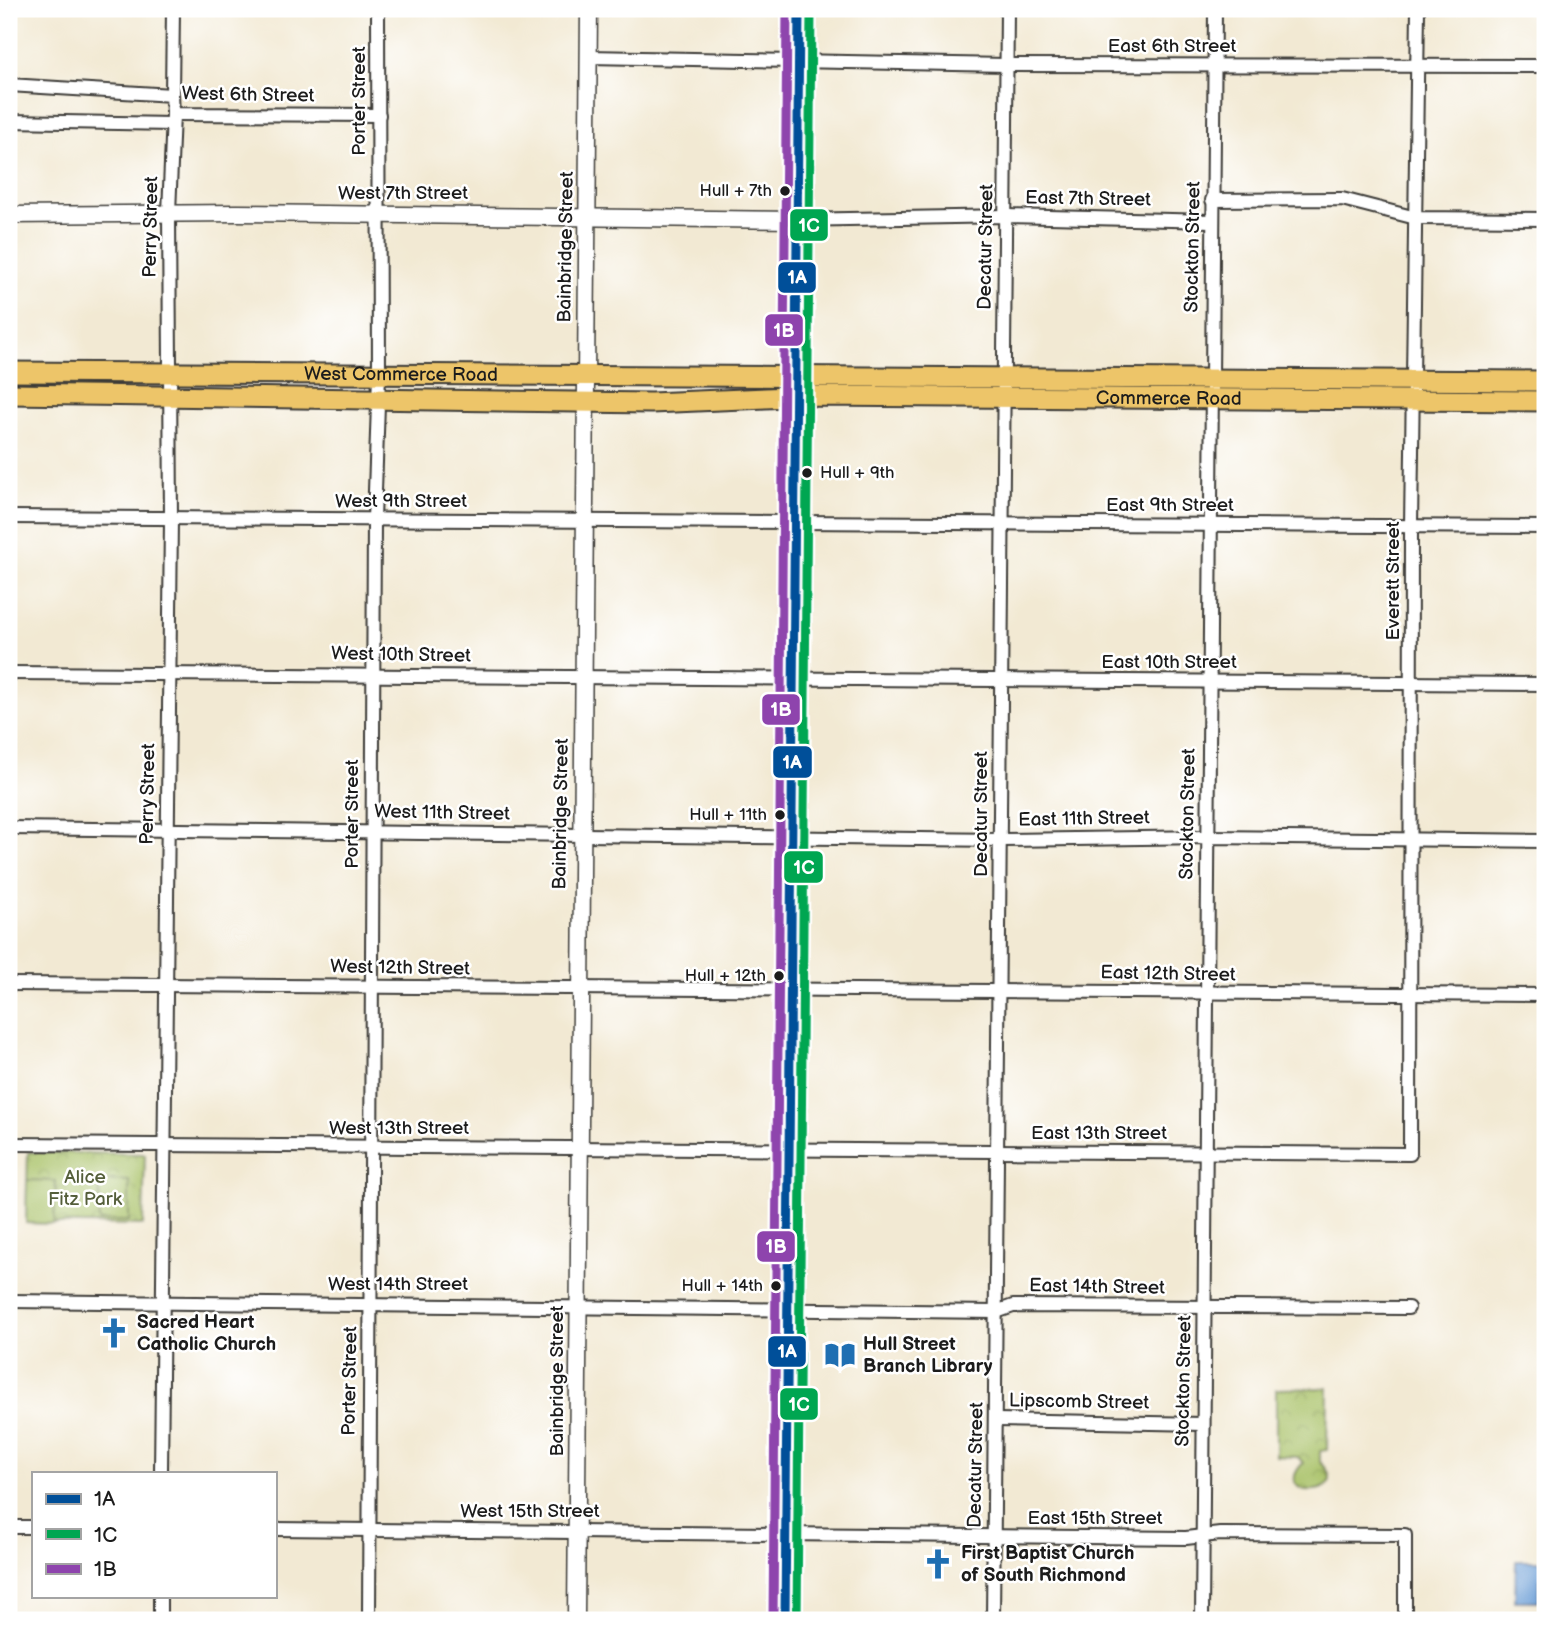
<svg xmlns="http://www.w3.org/2000/svg" width="1554" height="1629" font-family="'Balsamiq Sans',sans-serif">
<style>
.park{fill:url(#park-crowns);stroke:#626e41;stroke-width:2}
.garden{fill:#a8c166;stroke:#626e41;stroke-width:2}
.water{fill:#6a9dd5;stroke:#435c78;stroke-width:2}
.lines{fill:none;stroke-linecap:round;stroke-linejoin:round}
.minor-casing{stroke:#3c3b37;stroke-width:16}
.tertiary-casing{stroke:#3c3b37;stroke-width:19}
.primary-casing{stroke:#3c3b37;stroke-width:23}
.minor{stroke:#fff;stroke-width:12}
.tertiary{stroke:#fff;stroke-width:16}
.primary{stroke:#edc569;stroke-width:19}
.bus-1-casing{stroke:#fff;stroke-width:14}
.bus-2-casing{stroke:#fff;stroke-width:14}
.bus-3-casing{stroke:#fff;stroke-width:14}
.bus-1{stroke:#004f99;stroke-width:9}
.bus-2{stroke:#00a651;stroke-width:9}
.bus-3{stroke:#8e44ad;stroke-width:9}
.bus-dot{fill:#1c1c1c;stroke:#fff;stroke-width:2.5}
.labels{text-anchor:middle;dominant-baseline:central;stroke-width:5;stroke-linejoin:round;paint-order:stroke}
.bus-label{font-size:17px;fill:#1c1c1c;stroke:#fff;text-anchor:end}
.street-label{font-size:19px;fill:#1c1c1c;stroke:#fff}
.park-label{font-size:19px;fill:#545e3a;stroke:#fff}
.poi-label{font-size:19px;font-weight:bold;fill:#1c1c1c;stroke:#fff;text-anchor:start}
.line-badge{stroke:#fff;stroke-width:2.5}
.badge-label{font-size:19px;text-anchor:middle;font-weight:bold;fill:#fff}
</style>
<defs>
<pattern id="park-crowns" width="20" height="18" patternUnits="userSpaceOnUse" patternTransform="scale(1.75)"><rect width="20" height="18" fill="#a8c166"/><path d="M2 6a3 3 0 1 1 6 0M12 15a3 3 0 1 1 6 0" fill="none" stroke="#90a558"/></pattern>
</defs>
<rect width="100%" height="100%" fill="#fff"/>
<filter id="ink" filterUnits="userSpaceOnUse"><feTurbulence type="fractalNoise" baseFrequency=".0143" numOctaves="2"/><feDisplacementMap in="SourceGraphic" scale="14" xChannelSelector="R" yChannelSelector="G"/><feConvolveMatrix kernelMatrix="1 2 1 2 8 2 1 2 1" color-interpolation-filters="sRGB"/></filter>
<filter id="wash" filterUnits="userSpaceOnUse"><feTurbulence type="fractalNoise" baseFrequency=".00686" numOctaves="4" result="noise"/><feDisplacementMap in="SourceGraphic" scale="28" xChannelSelector="R" yChannelSelector="G"/><feGaussianBlur stdDeviation="1.57" result="paint"/><feColorMatrix in="noise" values="0 0 0 0 0 0 0 0 0 0 0 0 0 0 0 0 0 1.4 0 .05"/><feComposite in="paint" operator="in"/></filter>
<g filter="url(#wash)">
<rect width="100%" height="100%" fill="#f2e9d3"/>
<g class="park">
<path d="M28 1152 145 1154 143 1225 26 1223Z"/>
<path d="M1328 1388 1327 1450 1320 1451V1462C1359 1497 1267 1502 1303 1463L1298 1457 1276 1456V1389Z"/>
</g>
<g class="garden">
<path d="M27 1180 56 1181 54 1224 26 1223Z"/>
<path d="M100 1180 129 1181V1221H99Z"/>
</g>
<path class="water" d="M1516 1561H1545V1580H1539V1601H1515Z"/>
</g>
<g filter="url(#ink)">
<g class="lines">
<g class="minor-casing">
<g id="minor">
<path d="M588 57 1007 65 1545 66"/>
<path d="M9 85 172 95 173 114 379 115"/>
<path d="M172 95 173 9"/>
<path d="M9 121 172 124"/>
<path d="M1212 200 1342 199 1416 218 1545 219"/>
<path d="M796 220 1006 216 1212 221"/>
<path d="M9 517 1545 527"/>
<path d="M9 673 1545 684"/>
<path d="M9 828 1001 840 1207 837 1545 841"/>
<path d="M9 984 1545 995"/>
<path d="M9 1144 1410 1154 1411 526 1418 9"/>
<path d="M9 1301 996 1312 1013 1306 1408 1308"/>
<path d="M996 1420 1203 1424"/>
<path d="M161 1473 171 519 169 213 173 114"/>
<path d="M9 1527H33"/>
<path d="M275 1529 1186 1538 1220 1534 1405 1535V1620"/>
<path d="M160 1620V1596"/>
<path d="M369 1620 374 520 379 375 378 9"/>
<path d="M993 1620 1007 9"/>
<path d="M1202 1620 1215 9"/>
</g>
</g>
<g class="tertiary-casing">
<g id="tertiary">
<path d="M9 215 237 213 796 220"/>
<path d="M576 1620 589 9"/>
</g>
</g>
<g class="primary-casing">
<g id="primary">
<path id="s1" d="M9 372 1545 381"/>
<path id="s2" d="M9 394 651 403 812 396 1545 401"/>
<path d="M785 1620 799 9"/>
</g>
</g>
<use href="#minor" class="minor"/>
<use href="#tertiary" class="tertiary"/>
<use href="#primary" class="primary"/>
<g class="bus-1-casing">
<path id="bus-1" d="M785 1620 799 9"/>
</g>
<g class="bus-2-casing">
<path id="bus-2" d="M797 1620 811 9"/>
</g>
<g class="bus-3-casing">
<path id="bus-3" d="M773 1620 787 9"/>
</g>
<use href="#bus-1" class="bus-1"/>
<use href="#bus-2" class="bus-2"/>
<use href="#bus-3" class="bus-3"/>
</g>
</g>
<defs>
<g id="church-bare" transform="scale(2.415)"><path d="M-1.2-6h2.4v3.5h3.3v2.4h-3.3V6h-2.4V-.1h-3.3v-2.4h3.3Z" fill="#1f6fb2" stroke="#fff" stroke-width="2.5" paint-order="stroke"/></g>
<g id="library-bare" transform="scale(2.415)"><path d="M-6-4Q-3-5.5-.7-3.5V5Q-3 3-6 4ZM6-4Q3-5.5 .7-3.5V5Q3 3 6 4Z" fill="#1f6fb2" stroke="#fff" stroke-width="2.5" paint-order="stroke"/></g>
</defs>
<g fill-rule="evenodd">
<use href="#church-bare" x="114" y="1333"/>
<use href="#library-bare" x="840" y="1355"/>
<use href="#church-bare" x="938" y="1564"/>
</g>
<g class="bus-dot">
<circle cx="785" cy="191" r="6"/>
<circle cx="807" cy="473" r="6"/>
<circle cx="780" cy="815" r="6"/>
<circle cx="779" cy="976" r="6"/>
<circle cx="776" cy="1286" r="6"/>
</g>
<g class="labels">
<g class="bus-label">
<text x="772" y="191">Hull + 7th</text>
<text x="820" y="473" text-anchor="start">Hull + 9th</text>
<text x="767" y="815">Hull + 11th</text>
<text x="766" y="976">Hull + 12th</text>
<text x="763" y="1286">Hull + 14th</text>
</g>
<g class="street-label">
<text x="1172" y="46">East 6th Street</text>
<text transform="translate(248 95) rotate(1)">West 6th Street</text>
<text transform="translate(359 101) rotate(-90)">Porter Street</text>
<text x="403" y="193">West 7th Street</text>
<text transform="translate(1088 199) rotate(1)">East 7th Street</text>
<text transform="translate(151 227) rotate(-89)">Perry Street</text>
<text transform="translate(566 247) rotate(-89)">Bainbridge Street</text>
<text transform="translate(986 247) rotate(-89)">Decatur Street</text>
<text transform="translate(1193 247) rotate(-89)">Stockton Street</text>
<text stroke="none"><textPath href="#s1" startOffset="392">West Commerce Road</textPath></text>
<text stroke="none"><textPath href="#s2" startOffset="1160">Commerce Road</textPath></text>
<text x="401" y="501">West 9th Street</text>
<text x="1170" y="505">East 9th Street</text>
<text transform="translate(1393 581) rotate(-90)">Everett Street</text>
<text transform="translate(401 655) rotate(1)">West 10th Street</text>
<text x="1169" y="662">East 10th Street</text>
<text transform="translate(148 794) rotate(-89)">Perry Street</text>
<text transform="translate(442 813) rotate(1)">West 11th Street</text>
<text transform="translate(352 814) rotate(-90)">Porter Street</text>
<text transform="translate(561 814) rotate(-89)">Bainbridge Street</text>
<text transform="translate(981 814) rotate(-90)">Decatur Street</text>
<text transform="translate(1188 814) rotate(-89)">Stockton Street</text>
<text transform="translate(1084 819) rotate(-1)">East 11th Street</text>
<text transform="translate(400 968) rotate(1)">West 12th Street</text>
<text transform="translate(1168 974) rotate(1)">East 12th Street</text>
<text x="399" y="1128">West 13th Street</text>
<text x="1099" y="1133">East 13th Street</text>
<text x="398" y="1284">West 14th Street</text>
<text transform="translate(1097 1287) rotate(1)">East 14th Street</text>
<text transform="translate(350 1381) rotate(-89)">Porter Street</text>
<text transform="translate(557 1381) rotate(-90)">Bainbridge Street</text>
<text transform="translate(1184 1381) rotate(-89)">Stockton Street</text>
<text transform="translate(1079 1402) rotate(1)">Lipscomb Street</text>
<text transform="translate(976 1465) rotate(-89)">Decatur Street</text>
<text x="530" y="1511">West 15th Street</text>
<text x="1095" y="1518">East 15th Street</text>
</g>
<g class="park-label">
<text x="85" y="1177">Alice<tspan x="85" dy="22">Fitz Park</tspan></text>
</g>
<g class="poi-label">
<text x="137" y="1322">Sacred Heart<tspan x="137" dy="22">Catholic Church</tspan></text>
<text x="863" y="1344">Hull Street<tspan x="863" dy="22">Branch Library</tspan></text>
<text x="961" y="1553">First Baptist Church<tspan x="961" dy="22">of South Richmond</tspan></text>
</g>
</g>
<g class="line-badge">
<rect x="789" y="208" width="40" height="34" rx="7" fill="#00a651"/>
<rect x="777" y="261" width="40" height="33" rx="7" fill="#004f99"/>
<rect x="764" y="313" width="40" height="34" rx="7" fill="#8e44ad"/>
<rect x="761" y="693" width="40" height="33" rx="7" fill="#8e44ad"/>
<rect x="772" y="745" width="41" height="34" rx="7" fill="#004f99"/>
<rect x="783" y="850" width="41" height="34" rx="7" fill="#00a651"/>
<rect x="756" y="1230" width="40" height="33" rx="7" fill="#8e44ad"/>
<rect x="767" y="1335" width="40" height="33" rx="7" fill="#004f99"/>
<rect x="779" y="1387" width="40" height="34" rx="7" fill="#00a651"/>
</g>
<g class="badge-label">
<text x="809" y="232">1C</text>
<text x="797" y="284">1A</text>
<text x="784" y="337">1B</text>
<text x="781" y="716">1B</text>
<text x="792" y="769">1A</text>
<text x="804" y="874">1C</text>
<text x="776" y="1253">1B</text>
<text x="787" y="1358">1A</text>
<text x="799" y="1411">1C</text>
</g>
<rect width="1554" height="1629" fill="none" stroke="#fff" stroke-width="35"/>
<rect x="32" y="1472" width="245" height="126" fill="#ffffff" stroke="#a4a4a4" stroke-width="2"/>
<rect x="46" y="1494" width="35" height="10" fill="#004f99" stroke="#a4a4a4" stroke-width="2"/>
<text x="94" y="1506" font-size="21" fill="#1c1c1c">1A</text>
<rect x="46" y="1529" width="35" height="10" fill="#00a651" stroke="#a4a4a4" stroke-width="2"/>
<text x="94" y="1542" font-size="21" fill="#1c1c1c">1C</text>
<rect x="46" y="1564" width="35" height="10" fill="#8e44ad" stroke="#a4a4a4" stroke-width="2"/>
<text x="94" y="1576" font-size="21" fill="#1c1c1c">1B</text>
</svg>
